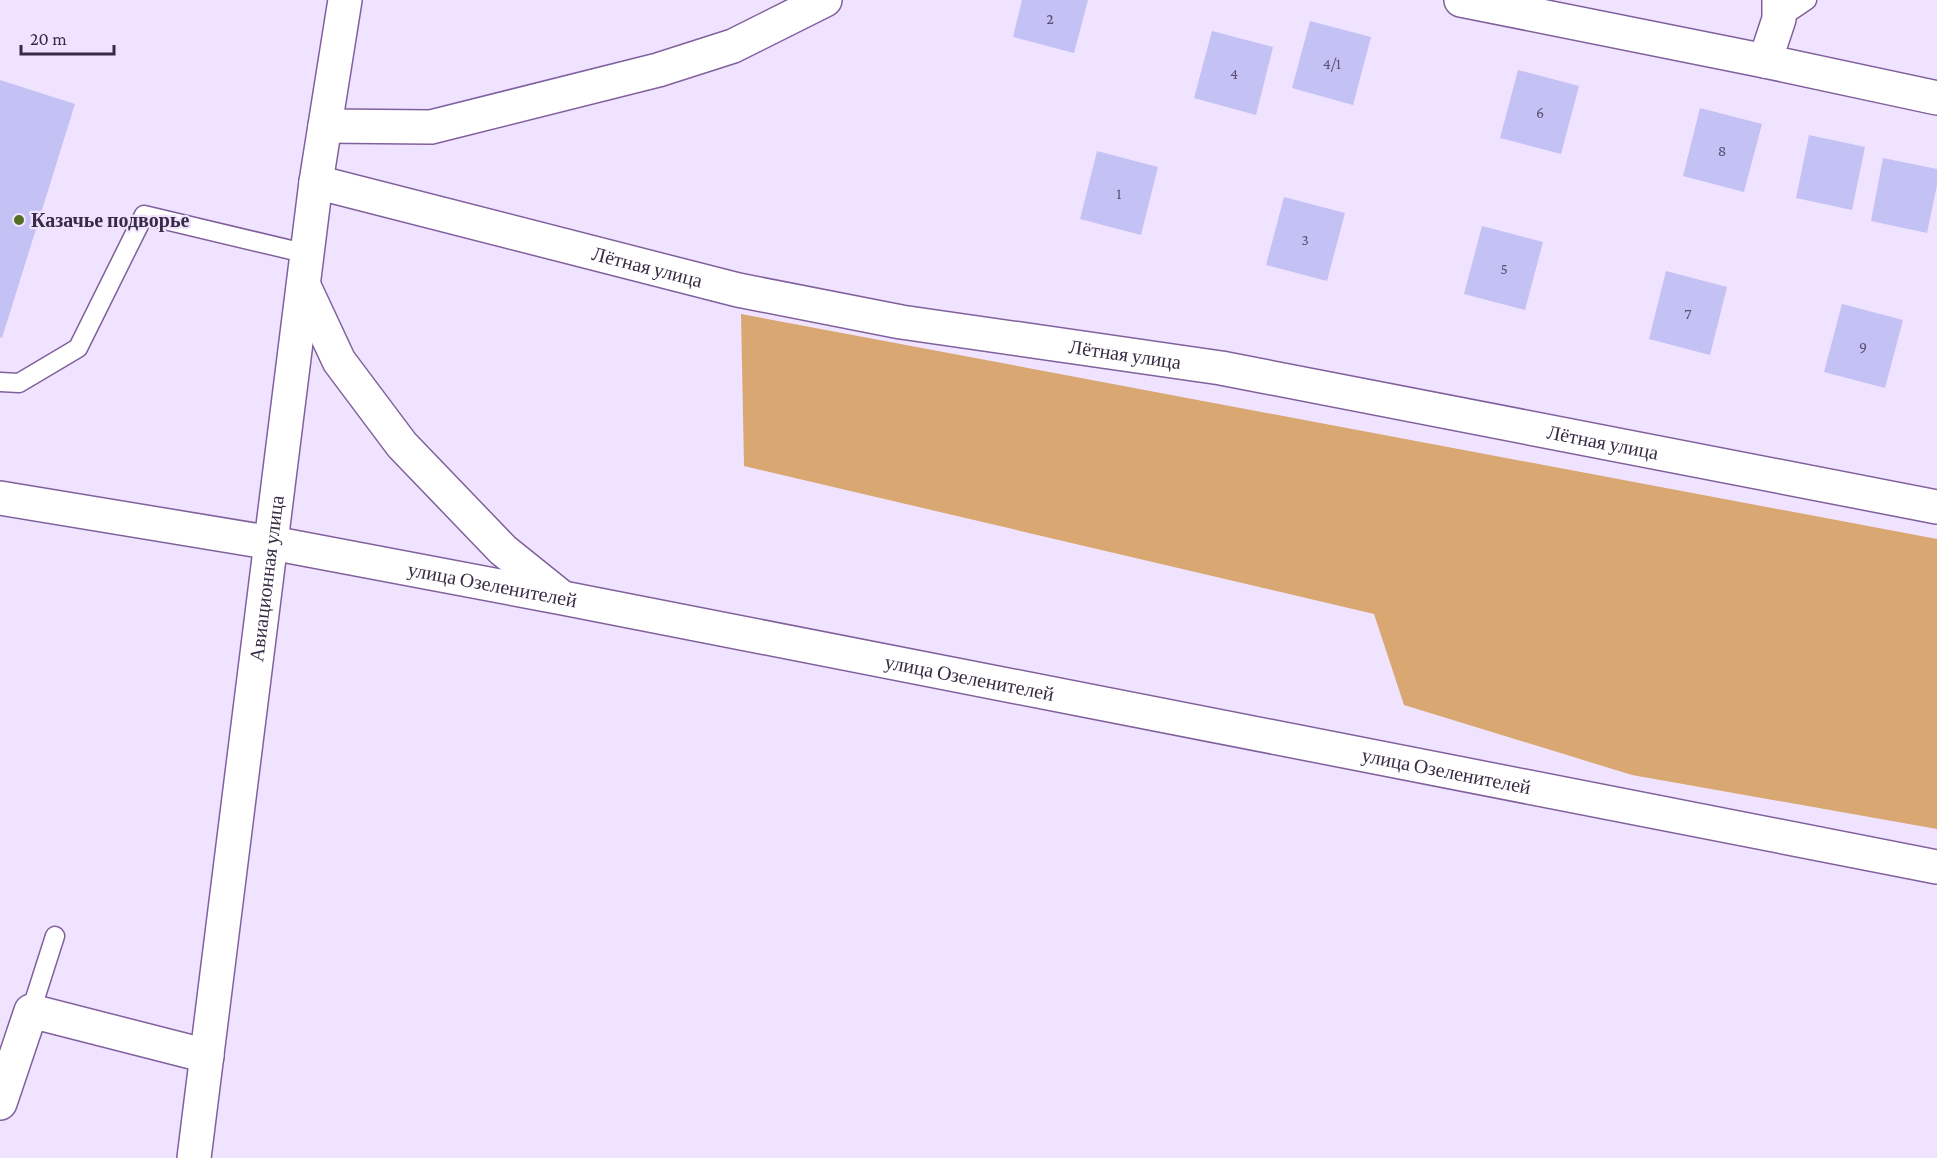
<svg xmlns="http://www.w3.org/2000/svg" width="1937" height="1158" font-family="'Crimson Pro',serif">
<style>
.forest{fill:#d8a772}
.building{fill:#c4c1f5}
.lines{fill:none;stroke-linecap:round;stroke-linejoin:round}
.lane-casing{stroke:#80609d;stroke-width:21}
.street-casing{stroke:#80609d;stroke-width:36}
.secondary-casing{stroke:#80609d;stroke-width:36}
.lane{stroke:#fff;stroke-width:18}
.street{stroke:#fff;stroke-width:33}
.secondary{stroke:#fff;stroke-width:33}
.poi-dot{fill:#536f23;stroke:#f0e3ff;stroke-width:2}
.labels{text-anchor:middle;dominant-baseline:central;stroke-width:4.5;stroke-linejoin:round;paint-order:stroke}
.number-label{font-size:16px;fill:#5b5071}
.poi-label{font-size:20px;font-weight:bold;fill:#382b45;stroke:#f0e3ff;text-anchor:start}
.street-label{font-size:20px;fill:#382b45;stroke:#f0e3ff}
</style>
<rect width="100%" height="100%" fill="#f0e3ff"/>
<path class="forest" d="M741 314 1937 539V829L1632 775 1404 705 1374 614 744 466Z"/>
<g class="building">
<path d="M1022 0H1088L1074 53 1013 37Z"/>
<path d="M1310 21 1371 37 1353 105 1292 88Z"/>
<path d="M1212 31 1273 47 1256 115 1194 98Z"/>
<path d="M1518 70 1579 86 1561 154 1500 138Z"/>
<path d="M0 80 75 104 2 338 0 337Z"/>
<path d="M1700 108 1762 124 1744 192 1683 176Z"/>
<path d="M1809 135 1865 147 1852 210 1796 198Z"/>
<path d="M1097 151 1158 167 1141 235 1080 219Z"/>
<path d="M1883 158 1937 169V185L1927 233 1871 221Z"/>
<path d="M1284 197 1345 213 1327 281 1266 265Z"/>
<path d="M1482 226 1543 242 1525 310 1464 294Z"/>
<path d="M1666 271 1727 287 1710 355 1649 339Z"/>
<path d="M1842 304 1903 320 1885 388 1824 372Z"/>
</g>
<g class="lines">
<g class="lane-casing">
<g id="lane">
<path d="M1779 19 1807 0"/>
<path d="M0 382 19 383 78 348 144 215 308 254"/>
<path d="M31 1011 55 936"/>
</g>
</g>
<g class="street-casing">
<g id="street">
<path d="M1461 0 1765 61 1937 98"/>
<path d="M1765 61 1779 19V0"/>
<path d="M325 126 431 127 658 70 733 46 825 0"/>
<path id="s1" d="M316 182 738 290 901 322 1221 368 1937 507"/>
<path d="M304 286 339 361 402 445 503 550 559 595"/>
<path id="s2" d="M0 498 272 543 563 598 1937 867"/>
<path d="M0 1103 31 1011 207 1056"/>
</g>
</g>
<g class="secondary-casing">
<g id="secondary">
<path id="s3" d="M194 1158 316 182 345 0"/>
</g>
</g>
<use href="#lane" class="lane"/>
<use href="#street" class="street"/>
<use href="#secondary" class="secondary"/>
</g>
<circle class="poi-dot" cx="19" cy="220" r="6"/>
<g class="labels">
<g class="number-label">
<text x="1050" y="18">2</text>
<text x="1332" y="63">4/1</text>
<text x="1234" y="73">4</text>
<text x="1540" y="112">6</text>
<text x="1722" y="150">8</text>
<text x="1119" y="193">1</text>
<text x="1305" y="239">3</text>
<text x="1504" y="268">5</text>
<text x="1688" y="313">7</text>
<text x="1863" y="346">9</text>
</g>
<g class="poi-label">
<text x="31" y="220">Казачье подворье</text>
</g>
<g class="street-label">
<text stroke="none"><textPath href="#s1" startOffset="342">Лётная улица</textPath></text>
<text stroke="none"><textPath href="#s1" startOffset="828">Лётная улица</textPath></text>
<text stroke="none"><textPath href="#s1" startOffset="1314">Лётная улица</textPath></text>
<text stroke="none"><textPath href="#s3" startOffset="584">Авиационная улица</textPath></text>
<text stroke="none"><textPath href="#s2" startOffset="500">улица Озеленителей</textPath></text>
<text stroke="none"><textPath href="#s2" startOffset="986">улица Озеленителей</textPath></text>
<text stroke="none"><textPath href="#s2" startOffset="1472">улица Озеленителей</textPath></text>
</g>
</g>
<path d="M21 45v9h93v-9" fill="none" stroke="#382b45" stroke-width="3"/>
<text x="30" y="45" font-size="18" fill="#382b45" stroke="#f0e3ff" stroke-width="4.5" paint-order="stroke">20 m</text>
</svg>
